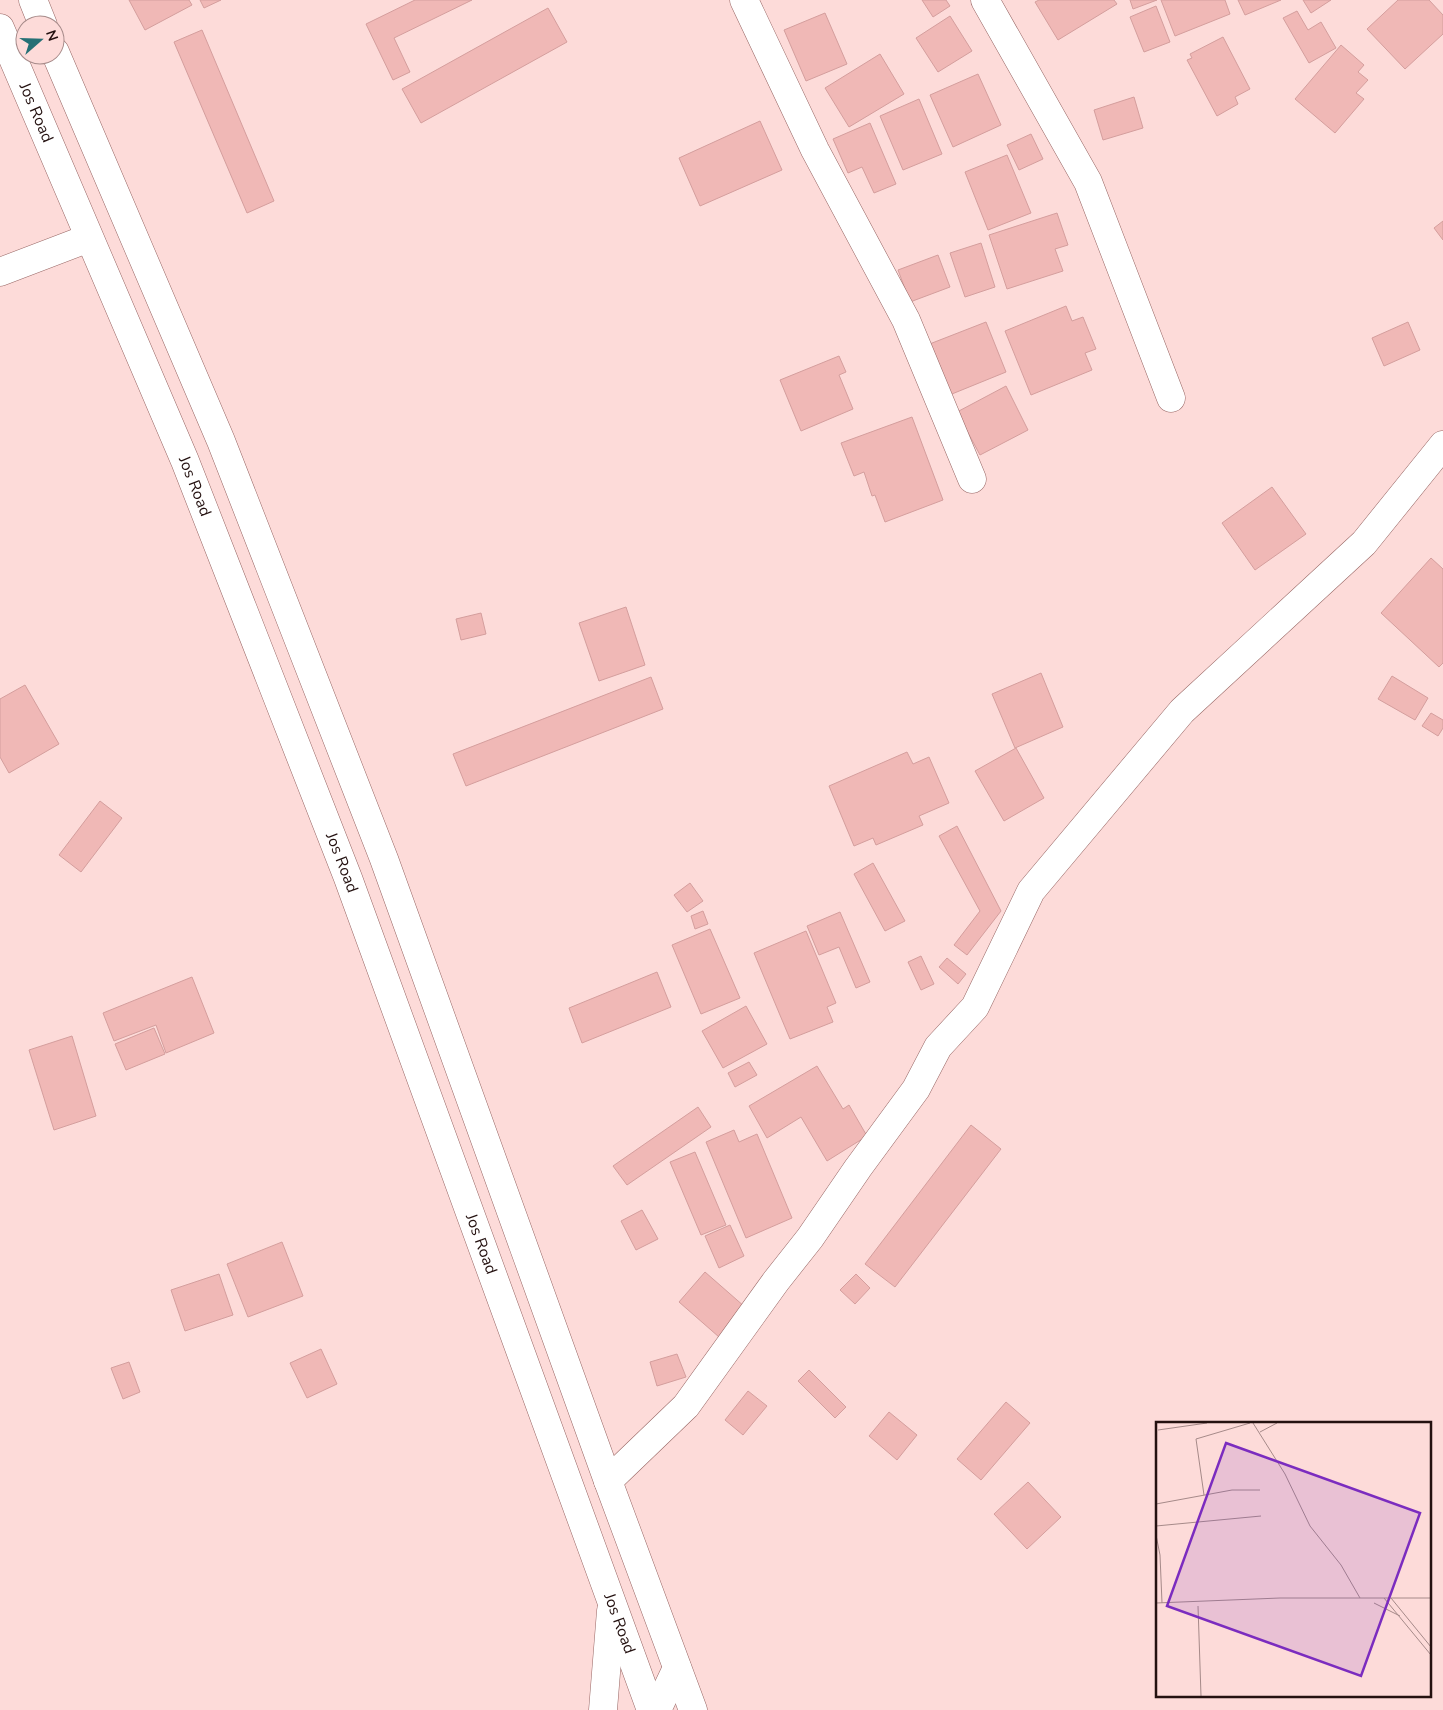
<svg xmlns="http://www.w3.org/2000/svg" width="1443" height="1710" font-family="'Nunito Sans',sans-serif">
<style>
.building{fill:#f0b8b6;stroke:#d49e9d}
.lines{fill:none;stroke-linecap:round;stroke-linejoin:round}
.minor-casing{stroke:#976664;stroke-width:29}
.tertiary-casing{stroke:#976664;stroke-width:29}
.trunk-casing{stroke:#976664;stroke-width:29}
.minor{stroke:#fff;stroke-width:28}
.tertiary{stroke:#fff;stroke-width:28}
.trunk{stroke:#fff;stroke-width:28}
.labels{text-anchor:middle;dominant-baseline:central;stroke-width:4;stroke-linejoin:round;paint-order:stroke}
.street-label{font-size:16px;fill:#241110;stroke:#fddbd9}
.inset-road{fill:none;stroke:#a68a89;stroke-width:1}
.view{fill:#7b2cbf;fill-opacity:0.15;stroke:#7b2cbf;stroke-width:2.5}
.inset-edge{fill:none;stroke:#241110;stroke-width:2.5}
</style>
<rect width="100%" height="100%" fill="#fddbd9"/>
<g class="building">
<path d="M129 0H189L192 5 145 30Z"/>
<path d="M200 0H221L204 8Z"/>
<path d="M415 0H472L394 38 410 72 393 80 366 24Z"/>
<path d="M922 0H946L950 6 933 17Z"/>
<path d="M1039 0H1114L1117 4 1058 40 1035 2Z"/>
<path d="M1130 0H1157L1133 9Z"/>
<path d="M1161 0H1225L1230 14 1175 36Z"/>
<path d="M1238 0H1281L1245 15Z"/>
<path d="M1303 0H1331L1311 13Z"/>
<path d="M1398 0H1429L1443 15V34L1405 69 1367 29Z"/>
<path d="M1156 6 1170 42 1144 52 1130 17Z"/>
<path d="M548 8 567 42 421 123 402 89Z"/>
<path d="M1297 11 1308 30 1321 22 1336 48 1309 63 1283 18Z"/>
<path d="M825 13 847 64 806 81 784 30Z"/>
<path d="M950 16 972 51 938 72 916 38Z"/>
<path d="M202 30 274 201 247 213 174 42Z"/>
<path d="M1223 37 1250 89 1235 97 1238 104 1217 116 1187 60 1192 58 1190 54Z"/>
<path d="M1341 45 1364 65 1358 72 1368 80 1356 93 1364 99 1335 133 1295 99Z"/>
<path d="M880 54 904 94 849 127 825 88Z"/>
<path d="M978 74 1001 125 953 147 930 95Z"/>
<path d="M1134 97 1143 128 1103 140 1094 110Z"/>
<path d="M919 99 942 154 903 170 880 116Z"/>
<path d="M760 121 782 170 700 206 679 158Z"/>
<path d="M870 123 896 184 874 193 862 167 848 173 833 139Z"/>
<path d="M1031 134 1043 159 1019 170 1007 145Z"/>
<path d="M1007 155 1031 213 988 230 965 172Z"/>
<path d="M1057 213 1068 245 1055 249 1063 271 1007 289 989 235Z"/>
<path d="M1443 221V240L1434 228Z"/>
<path d="M981 243 995 287 965 297 950 253Z"/>
<path d="M938 255 950 287 910 302 898 270Z"/>
<path d="M1066 306 1072 321 1083 317 1096 349 1085 353 1092 370 1031 395 1005 331Z"/>
<path d="M986 322 1006 372 947 396 927 345Z"/>
<path d="M1408 322 1420 350 1384 366 1372 338Z"/>
<path d="M839 356 846 372 839 375 853 409 801 431 780 380Z"/>
<path d="M1006 386 1028 430 980 455 957 412Z"/>
<path d="M912 417 943 500 885 522 875 495 872 496 864 472 854 476 841 443Z"/>
<path d="M1272 487 1306 534 1255 570 1222 523Z"/>
<path d="M1431 558 1443 569V663L1439 667 1381 613Z"/>
<path d="M626 607 645 665 599 681 579 623Z"/>
<path d="M481 613 486 634 461 640 456 619Z"/>
<path d="M1041 673 1063 727 1015 748 992 694Z"/>
<path d="M1392 676 1428 698 1415 720 1378 699Z"/>
<path d="M651 677 663 709 466 786 453 754Z"/>
<path d="M25 685 59 744 9 773 0 757V699Z"/>
<path d="M1431 713 1443 720V728L1438 736 1422 726Z"/>
<path d="M1016 748 1044 798 1004 821 975 771Z"/>
<path d="M907 752 913 764 929 757 949 803 919 816 923 825 876 845 873 838 854 846 829 786Z"/>
<path d="M100 801 122 818 81 872 59 855Z"/>
<path d="M957 826 1001 911 967 955 954 945 980 911 939 836Z"/>
<path d="M873 863 905 921 885 931 854 874Z"/>
<path d="M690 883 703 901 687 912 674 895Z"/>
<path d="M703 911 708 924 695 929 691 916Z"/>
<path d="M840 912 870 982 856 988 839 947 819 955 807 926Z"/>
<path d="M710 929 740 998 701 1014 672 945Z"/>
<path d="M806 931 836 1003 827 1007 833 1022 790 1039 754 953Z"/>
<path d="M921 956 934 984 921 990 908 962Z"/>
<path d="M947 958 966 974 958 984 939 967Z"/>
<path d="M657 972 671 1007 582 1043 569 1008Z"/>
<path d="M192 977 214 1033 166 1053 156 1025 114 1041 103 1013Z"/>
<path d="M746 1006 767 1044 723 1068 702 1031Z"/>
<path d="M154 1028 165 1054 126 1070 115 1044Z"/>
<path d="M72 1036 96 1116 54 1130 29 1050Z"/>
<path d="M749 1062 757 1075 735 1087 728 1073Z"/>
<path d="M817 1066 843 1109 849 1105 867 1136 827 1161 801 1117 767 1138 749 1106Z"/>
<path d="M698 1107 711 1127 627 1185 613 1166Z"/>
<path d="M971 1125 1001 1149 895 1287 865 1264Z"/>
<path d="M734 1130 739 1142 757 1134 792 1218 746 1238 706 1142Z"/>
<path d="M695 1152 726 1225 701 1235 670 1162Z"/>
<path d="M642 1210 658 1239 636 1250 621 1221Z"/>
<path d="M730 1225 744 1256 719 1268 705 1236Z"/>
<path d="M282 1242 303 1296 248 1317 227 1264Z"/>
<path d="M705 1272 745 1307 719 1337 679 1302Z"/>
<path d="M219 1274 233 1315 185 1331 171 1290Z"/>
<path d="M856 1274 870 1288 855 1304 840 1290Z"/>
<path d="M321 1349 337 1384 307 1398 290 1363Z"/>
<path d="M677 1354 686 1377 657 1386 650 1362Z"/>
<path d="M129 1362 140 1392 123 1399 111 1368Z"/>
<path d="M809 1370 846 1407 835 1418 798 1381Z"/>
<path d="M748 1391 767 1406 743 1435 725 1420Z"/>
<path d="M1006 1402 1030 1423 981 1480 957 1459Z"/>
<path d="M889 1412 917 1435 897 1460 869 1436Z"/>
<path d="M1028 1482 1061 1517 1027 1549 994 1514Z"/>
</g>
<g class="lines">
<g class="minor-casing">
<g id="minor">
<path d="M744 0 815 150 906 320 972 479"/>
<path d="M985 0 1088 182 1171 398"/>
<path d="M0 272 89 238"/>
<path d="M608 1481 686 1406 776 1281 810 1238 858 1168 916 1089 938 1047 975 1007 1031 891 1182 711 1364 543 1443 445"/>
</g>
</g>
<g class="tertiary-casing">
<path id="tertiary" d="M657 1710 677 1668"/>
</g>
<g class="trunk-casing">
<g id="trunk">
<path d="M33 0 43 25"/>
<path id="s1" d="M0 28 185 461 348 878 651 1710"/>
<path d="M55 52 221 441 384 859 608 1481 693 1710"/>
<path d="M603 1710 611 1611"/>
</g>
</g>
<use href="#minor" class="minor"/>
<use href="#tertiary" class="tertiary"/>
<use href="#trunk" class="trunk"/>
</g>
<g class="labels">
<g class="street-label">
<text stroke="none"><textPath href="#s1" startOffset="92">Jos Road</textPath></text>
<text stroke="none"><textPath href="#s1" startOffset="498">Jos Road</textPath></text>
<text stroke="none"><textPath href="#s1" startOffset="902">Jos Road</textPath></text>
<text stroke="none"><textPath href="#s1" startOffset="1308">Jos Road</textPath></text>
<text stroke="none"><textPath href="#s1" startOffset="1712">Jos Road</textPath></text>
</g>
</g>
<g transform="translate(1156 1422)">
<rect width="275" height="275" fill="#fddbd9"/>
<path class="inset-road" d="M97 1 129 52 154 104 185 143 204 176M2 8 51 1M104 10 121 1M48 73 40 17 94 1M0 82 76 68H104M0 104 105 94M0 113 4 133 6 181M228 176 275 233M235 176 275 225M0 181 124 176H275M218 181 244 194M42 184 45 274"/>
<path class="view" d="M70 21 264 91 205 254 11 184Z"/>
<rect width="275" height="275" class="inset-edge"/>
</g>
<g transform="translate(40 40) rotate(70)"><circle r="24" fill="#fddbd9" stroke="#a68a89"/>
<path d="M0-4L9 19L0 12L-9 19Z" fill="#257075"/>
<text y="-8" font-size="14" font-weight="bold" text-anchor="middle" fill="#241110">N</text>
</g>
</svg>
